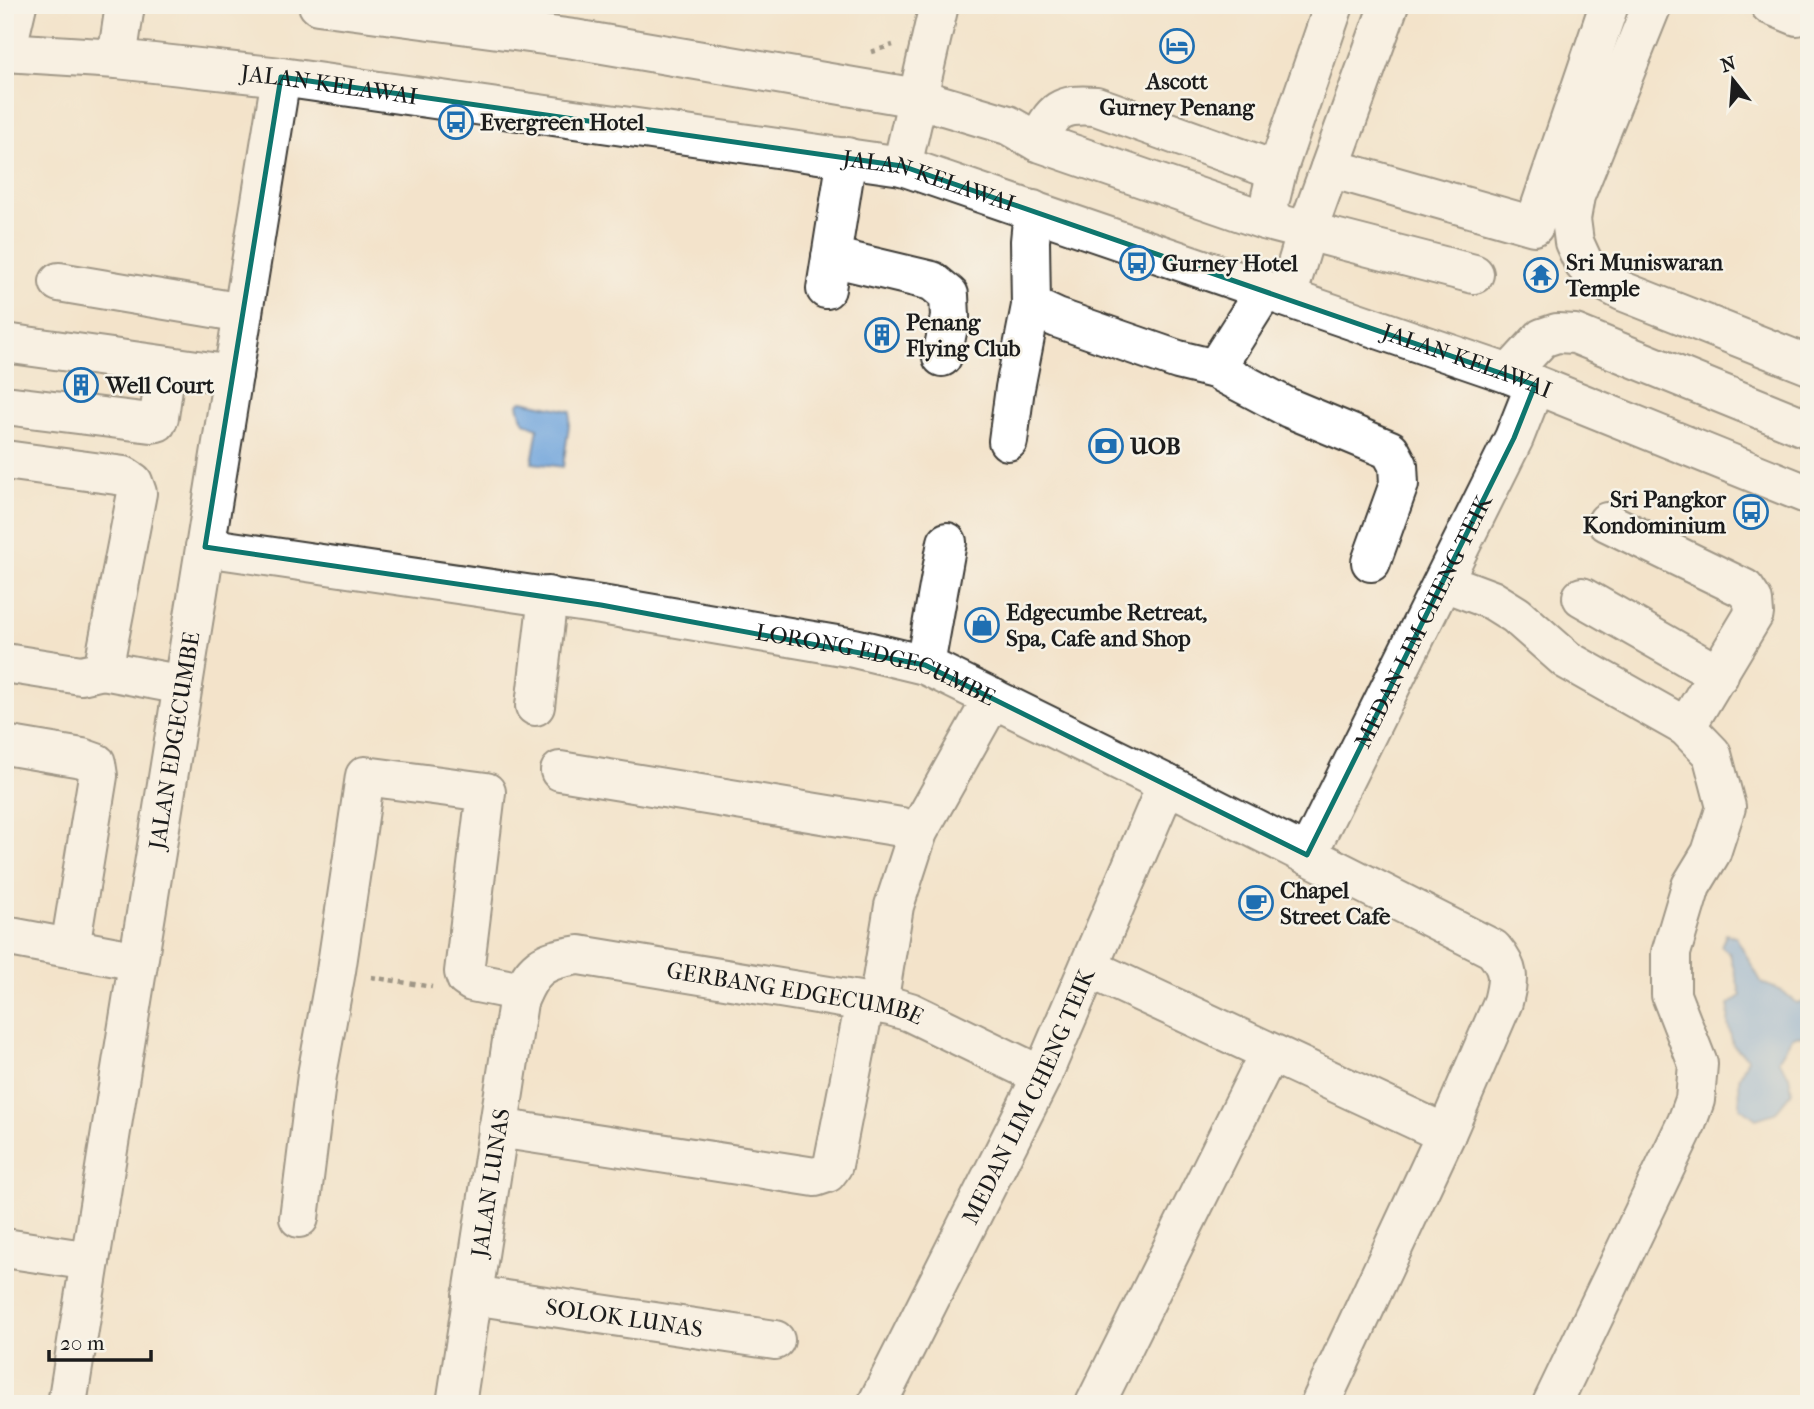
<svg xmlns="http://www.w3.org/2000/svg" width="1814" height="1409" font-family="'IM FELL French Canon',serif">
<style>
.water{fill:#6da3db;stroke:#44607c;stroke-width:2}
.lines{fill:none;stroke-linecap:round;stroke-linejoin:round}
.minor-casing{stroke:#3c3a36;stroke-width:42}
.major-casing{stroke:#3c3a36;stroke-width:42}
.path{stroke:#3c3a36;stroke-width:4.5;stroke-dasharray:5 5;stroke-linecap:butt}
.minor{stroke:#fff;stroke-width:38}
.major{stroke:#fff;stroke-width:38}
.marked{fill:none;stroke:#0f766e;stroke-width:5;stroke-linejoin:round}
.labels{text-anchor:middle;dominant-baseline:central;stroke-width:5;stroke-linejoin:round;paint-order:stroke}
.poi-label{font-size:23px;font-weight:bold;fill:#1c1c1c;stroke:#f7f3e8;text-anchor:start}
.street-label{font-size:23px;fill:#1c1c1c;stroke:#f7f3e8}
</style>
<rect width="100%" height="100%" fill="#f7f3e8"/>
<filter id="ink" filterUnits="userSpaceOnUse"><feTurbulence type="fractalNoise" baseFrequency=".0143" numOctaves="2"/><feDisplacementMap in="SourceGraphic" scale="14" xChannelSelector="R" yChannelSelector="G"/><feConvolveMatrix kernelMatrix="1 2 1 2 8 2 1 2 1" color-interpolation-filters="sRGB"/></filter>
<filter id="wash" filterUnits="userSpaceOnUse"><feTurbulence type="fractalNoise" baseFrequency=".00686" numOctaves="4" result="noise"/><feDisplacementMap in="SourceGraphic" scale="28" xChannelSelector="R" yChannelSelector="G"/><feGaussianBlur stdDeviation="1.57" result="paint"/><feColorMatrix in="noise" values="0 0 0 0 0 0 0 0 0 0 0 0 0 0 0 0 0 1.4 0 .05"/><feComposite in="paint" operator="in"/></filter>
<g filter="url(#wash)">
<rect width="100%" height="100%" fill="#f3e3cb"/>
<g class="water">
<path d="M522 401 571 411 563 467 532 463 538 428C523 424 521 420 518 404Z"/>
<path d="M1726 934 1736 937 1762 983 1784 992 1796 1003 1809 1000V1035L1793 1036 1778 1060 1789 1075 1792 1092 1775 1113 1756 1119 1740 1107 1739 1079 1748 1058 1733 1045 1728 1024 1729 1005 1741 996 1730 954 1721 946Z"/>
</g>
</g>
<g filter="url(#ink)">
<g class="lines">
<g class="minor-casing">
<g id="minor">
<path d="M318 5 574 39 917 98 1008 125 1038 142 1264 220 1474 274"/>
<path d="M1652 5 1575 196 1571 219 1574 242 1584 264 1601 280 1622 291 1809 365"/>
<path d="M1770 5 1797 16 1802 5"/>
<path d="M6 52 17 5"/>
<path d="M117 59 125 5"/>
<path d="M1038 142C1053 110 1060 103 1096 106L1277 171"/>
<path d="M902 166 939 5"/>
<path d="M1330 168 1534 226 1609 5"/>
<path d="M1271 196 1277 171 1334 5"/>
<path d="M831 257 932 281 949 295 950 317 942 357"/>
<path d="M59 282 243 313"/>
<path d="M826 289 847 157"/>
<path d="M1287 297 1307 231 1389 5"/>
<path d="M1031 306 1057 318 1178 360 1215 369 1265 290"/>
<path d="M5 343 233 375"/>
<path d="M1215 369 1289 408 1390 450 1398 465 1399 484 1371 562"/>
<path d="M1509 374 1542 338 1557 333 1575 334 1809 429"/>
<path d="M5 405 151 423 157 422 159 417 166 366"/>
<path d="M1008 441 1015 388 1031 306 1030 241 1033 210"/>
<path d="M5 460 124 476 133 482 137 493 103 670 81 675 5 663"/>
<path d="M1607 522 1745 589 1753 601 1754 614 1686 727"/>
<path id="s1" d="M205 547 601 605 854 648 925 665 1167 784 1493 949C1510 969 1509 978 1503 1002L1446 1134 1320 1404"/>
<path d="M1444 582 1492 600 1516 615 1567 660 1686 727 1712 754 1726 807 1711 853 1691 886 1671 953V995L1698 1064 1695 1100 1687 1122 1552 1404"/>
<path d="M1582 597 1719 675"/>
<path d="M925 665 947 542"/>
<path d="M103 670 183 685"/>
<path d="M535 706 548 596"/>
<path d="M5 745 82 758 96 763 98 776 70 948"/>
<path d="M560 771 901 827 918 832"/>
<path id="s2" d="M1307 855 1514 438 1535 385"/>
<path d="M5 936 138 961"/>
<path d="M1089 968 1446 1134"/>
<path d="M878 1004 894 906 918 832 993 698"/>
<path d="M498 1128 815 1177 827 1173 833 1165 865 1002"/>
<path d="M299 1218 317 1075 336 971 365 776 486 792 464 972 466 978 472 982 522 992"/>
<path d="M5 1248 90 1261"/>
<path id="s3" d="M472 1295 775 1340"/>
<path id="s4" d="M67 1404 281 77"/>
<path id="s5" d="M456 1404 518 1002C532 967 542 960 579 955L890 1006 910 1012 1042 1076"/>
<path id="s6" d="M877 1404 1042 1076 1167 784"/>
<path d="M1095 1404 1269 1053"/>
</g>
</g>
<g class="major-casing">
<g id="major">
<path id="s7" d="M5 52 117 59 281 77 902 166 1509 374 1809 495"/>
</g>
</g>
<g class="path">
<path d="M871 52 893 45"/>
<path d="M371 977 432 987"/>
</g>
<use href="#minor" class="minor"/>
<use href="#major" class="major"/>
</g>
</g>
<path d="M0 0H1814V1409H0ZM281 77 902 166 1535 385 1514 438 1307 855 925 665 601 605 205 547Z" fill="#f3e3cb" fill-opacity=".55" fill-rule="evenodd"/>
<path class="marked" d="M281 77 902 166 1535 385 1514 438 1307 855 925 665 601 605 205 547Z"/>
<defs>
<g id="hotel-ring" transform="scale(1.75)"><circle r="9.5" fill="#f7f3e8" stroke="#1f6fb2" stroke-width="1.5"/><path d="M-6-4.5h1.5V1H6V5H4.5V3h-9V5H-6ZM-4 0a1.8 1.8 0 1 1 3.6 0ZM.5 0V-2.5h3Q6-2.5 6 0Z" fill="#1f6fb2"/></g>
<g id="bus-ring" transform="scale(1.75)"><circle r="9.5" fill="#f7f3e8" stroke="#1f6fb2" stroke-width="1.5"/><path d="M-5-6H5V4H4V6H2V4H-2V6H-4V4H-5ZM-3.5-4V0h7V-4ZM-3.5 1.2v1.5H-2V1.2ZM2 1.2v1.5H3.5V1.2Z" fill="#1f6fb2"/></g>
<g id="temple-ring" transform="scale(1.75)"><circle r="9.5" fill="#f7f3e8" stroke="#1f6fb2" stroke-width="1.5"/><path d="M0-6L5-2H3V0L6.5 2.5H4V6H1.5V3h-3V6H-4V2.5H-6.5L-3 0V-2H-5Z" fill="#1f6fb2"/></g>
<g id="building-ring" transform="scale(1.75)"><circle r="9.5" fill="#f7f3e8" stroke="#1f6fb2" stroke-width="1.5"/><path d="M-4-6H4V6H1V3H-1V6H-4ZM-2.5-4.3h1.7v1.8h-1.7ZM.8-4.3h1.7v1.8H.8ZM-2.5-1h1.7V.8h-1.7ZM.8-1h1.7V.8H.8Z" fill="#1f6fb2"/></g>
<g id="bank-ring" transform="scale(1.75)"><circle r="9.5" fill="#f7f3e8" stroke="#1f6fb2" stroke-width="1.5"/><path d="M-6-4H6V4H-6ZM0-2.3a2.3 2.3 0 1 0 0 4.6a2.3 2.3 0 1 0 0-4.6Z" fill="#1f6fb2"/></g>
<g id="shop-ring" transform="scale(1.75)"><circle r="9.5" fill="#f7f3e8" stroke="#1f6fb2" stroke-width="1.5"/><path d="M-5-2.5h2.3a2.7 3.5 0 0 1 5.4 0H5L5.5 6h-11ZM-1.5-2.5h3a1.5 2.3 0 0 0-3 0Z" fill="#1f6fb2"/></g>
<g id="cafe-ring" transform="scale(1.75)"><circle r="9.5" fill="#f7f3e8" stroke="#1f6fb2" stroke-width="1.5"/><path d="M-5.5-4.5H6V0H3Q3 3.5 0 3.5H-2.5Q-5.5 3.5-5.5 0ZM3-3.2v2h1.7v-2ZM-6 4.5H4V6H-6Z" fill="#1f6fb2"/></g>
</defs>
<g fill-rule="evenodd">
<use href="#hotel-ring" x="1177" y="46"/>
<use href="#bus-ring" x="456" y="122"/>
<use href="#bus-ring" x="1137" y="263"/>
<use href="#temple-ring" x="1541" y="275"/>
<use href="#building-ring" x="882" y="335"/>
<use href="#building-ring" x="81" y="385"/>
<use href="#bank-ring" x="1106" y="446"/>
<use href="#bus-ring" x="1751" y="512"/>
<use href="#shop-ring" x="982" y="625"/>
<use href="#cafe-ring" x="1256" y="903"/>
</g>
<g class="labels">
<g class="poi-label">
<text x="1177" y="81" text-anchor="middle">Ascott<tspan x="1177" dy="26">Gurney Penang</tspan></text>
<text x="480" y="122">Evergreen Hotel</text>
<text x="1566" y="262">Sri Muniswaran<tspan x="1566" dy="26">Temple</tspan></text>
<text x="1162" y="263">Gurney Hotel</text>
<text x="906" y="322">Penang<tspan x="906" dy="26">Flying Club</tspan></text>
<text x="106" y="385">Well Court</text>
<text x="1130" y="446">UOB</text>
<text x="1726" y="499" text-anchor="end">Sri Pangkor<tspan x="1726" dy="26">Kondominium</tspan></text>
<text x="1006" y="612">Edgecumbe Retreat,<tspan x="1006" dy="26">Spa, Cafe and Shop</tspan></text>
<text x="1280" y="890">Chapel<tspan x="1280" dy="26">Street Cafe</tspan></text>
</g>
<g class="street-label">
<text stroke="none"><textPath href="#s7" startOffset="326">JALAN KELAWAI</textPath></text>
<text stroke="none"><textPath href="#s7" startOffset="934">JALAN KELAWAI</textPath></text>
<text stroke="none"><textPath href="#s7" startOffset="1502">JALAN KELAWAI</textPath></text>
<text stroke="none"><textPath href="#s2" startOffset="261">MEDAN LIM CHENG TEIK</textPath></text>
<text stroke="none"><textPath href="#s1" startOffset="682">LORONG EDGECUMBE</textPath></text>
<text stroke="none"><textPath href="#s4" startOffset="672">JALAN EDGECUMBE</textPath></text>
<text stroke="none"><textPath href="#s5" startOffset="709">GERBANG EDGECUMBE</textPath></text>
<text stroke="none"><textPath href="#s6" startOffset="343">MEDAN LIM CHENG TEIK</textPath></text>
<text stroke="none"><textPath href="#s5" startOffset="224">JALAN LUNAS</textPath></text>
<text stroke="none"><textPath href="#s3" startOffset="154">SOLOK LUNAS</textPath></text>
</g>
</g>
<rect width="1814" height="1409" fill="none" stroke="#f7f3e8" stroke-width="28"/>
<g transform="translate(1733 80) rotate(343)" stroke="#f7f3e8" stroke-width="5" paint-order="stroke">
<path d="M0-5L12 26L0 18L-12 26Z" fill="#1c1c1c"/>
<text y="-10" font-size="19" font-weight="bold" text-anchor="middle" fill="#1c1c1c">N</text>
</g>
<path d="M49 1350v10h102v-10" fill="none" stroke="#1c1c1c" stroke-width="3.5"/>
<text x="60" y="1350" font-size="21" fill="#1c1c1c" stroke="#f7f3e8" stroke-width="5" paint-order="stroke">20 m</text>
</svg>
